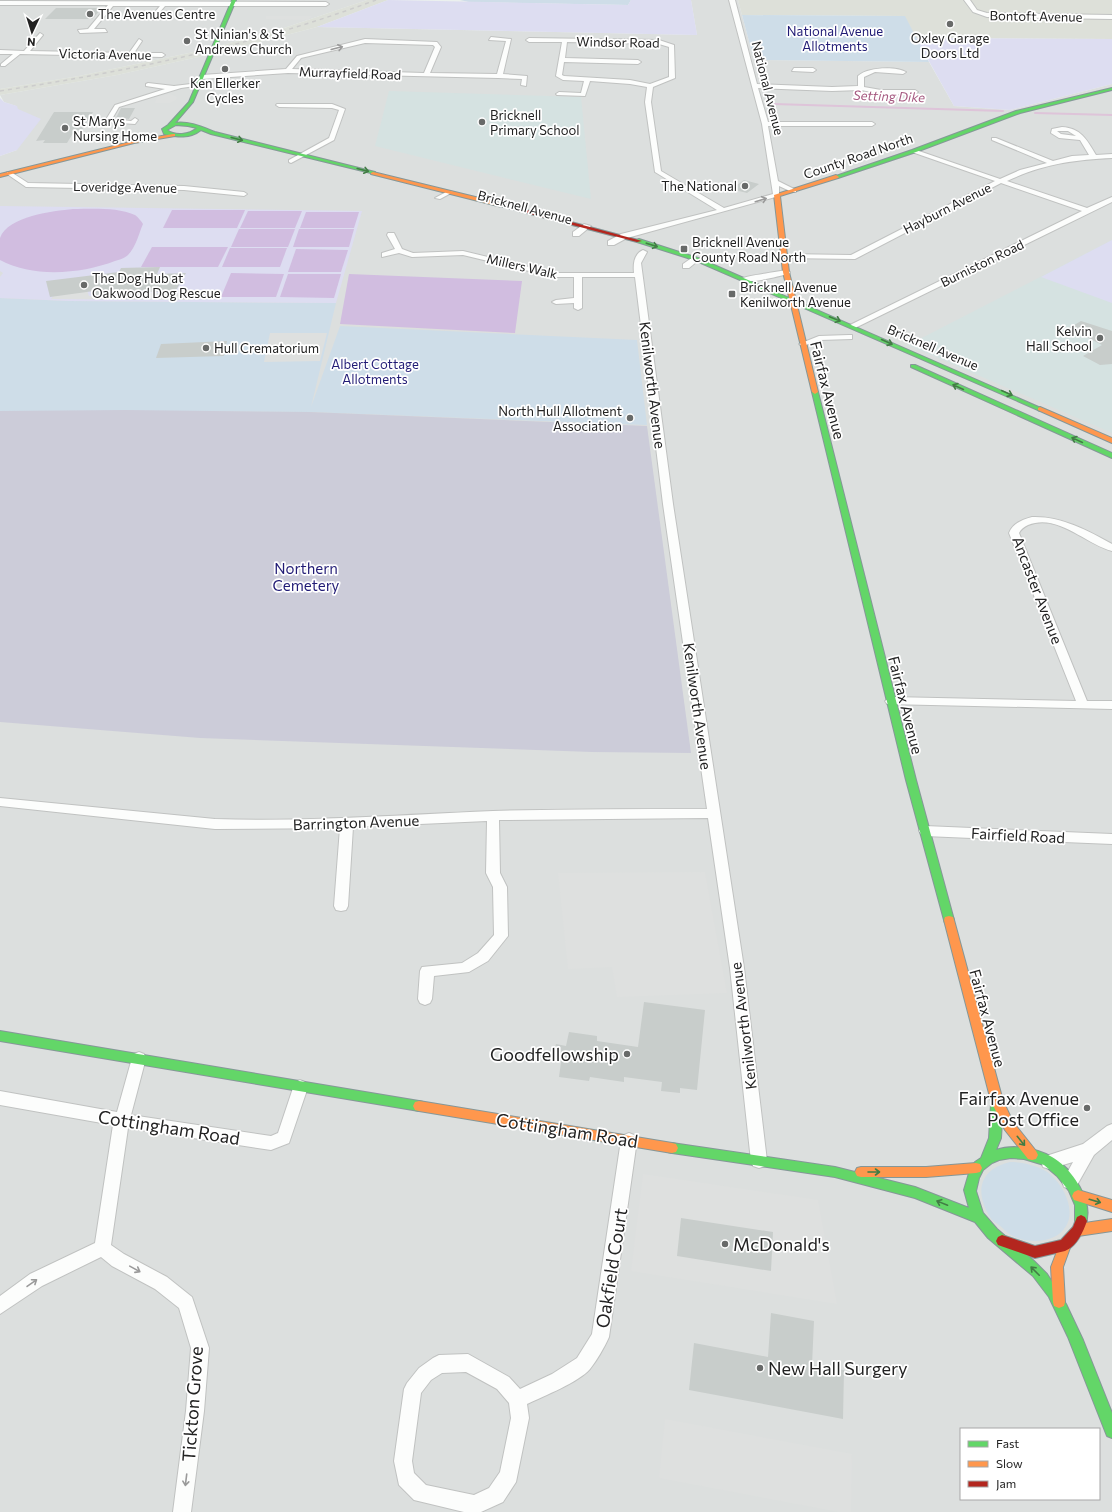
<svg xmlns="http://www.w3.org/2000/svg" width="1112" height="1512" font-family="Commissioner,sans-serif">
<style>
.residential{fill:#dcdfde;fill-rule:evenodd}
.industrial{fill:#dde0d9}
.education{fill:#d5e2e1}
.grass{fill:#cedde8}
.cemetery{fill:#ccccd9}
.park{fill:#ddddf1}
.pitch{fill:#d1bde0}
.parking{fill:#dee0df}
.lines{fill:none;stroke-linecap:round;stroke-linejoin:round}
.stream{stroke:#dec4d9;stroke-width:2}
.building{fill:#c8cdcb}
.street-casing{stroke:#c0c2c1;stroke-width:2}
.fast-casing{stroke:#859798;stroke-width:2}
.slow-casing{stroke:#859798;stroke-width:2}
.jam-casing{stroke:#859798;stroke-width:2}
.street{fill:#fcfdfc;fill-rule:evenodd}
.fast{fill:#63d668;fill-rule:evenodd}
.slow{fill:#ff974d;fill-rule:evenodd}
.jam{fill:#b3261e;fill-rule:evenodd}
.rail{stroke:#ccc;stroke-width:1.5;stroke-dasharray:4 4;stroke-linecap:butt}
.oneway{stroke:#9a9a9a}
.oneway2{stroke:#427c45}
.poi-dot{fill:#686a69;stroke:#fff;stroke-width:1.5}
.labels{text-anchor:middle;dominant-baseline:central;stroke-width:3.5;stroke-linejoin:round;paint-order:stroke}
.far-poi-label{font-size:13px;fill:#222;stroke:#fff;text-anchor:start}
.far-street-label{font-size:13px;fill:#222;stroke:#fff}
.far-park-label{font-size:13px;fill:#211b75;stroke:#fff}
.far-water-label{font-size:13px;font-style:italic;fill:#a65a81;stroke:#fff}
.street-label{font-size:15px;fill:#222;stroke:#fff}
.park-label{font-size:15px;fill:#211b75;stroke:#fff}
.near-poi-label{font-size:18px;fill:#222;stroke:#fff;text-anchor:end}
.near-street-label{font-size:18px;fill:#222;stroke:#fff}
</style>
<rect width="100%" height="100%" fill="#ebf0ee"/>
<g class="residential">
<path d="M0 0H367L284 28 208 49 79 76 0 89Z"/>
<path d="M691 0H738L754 60 929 62 954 106 1010 110 1112 84V1512H0V156L17 150V109L16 106 4 102 0 95 117 75 225 51 317 27 697 35ZM961 1429H1099V1499H961Z"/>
</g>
<g class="industrial">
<path d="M367 0H388L317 27 225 51 117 75 0 95V89L79 76 208 49 284 28Z"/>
<path d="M738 0H1112V39L916 38 904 16 742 15Z"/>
</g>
<g class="education">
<path d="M389 91 581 97 591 199 375 146Z"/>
<path d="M1112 240V433L908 345Z"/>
</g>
<g class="grass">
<path d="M460 0H631L628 5 469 2Z"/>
<path d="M742 15 905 16 929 62 754 60Z"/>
<path d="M0 298 69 301 336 303 311 407 340 326 637 340 647 425 310 412 0 411Z"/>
<path d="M1010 1162C1022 1162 1040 1166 1050 1174 1066 1188 1080 1218 1059 1234 1047 1243 1026 1243 1013 1236 1008 1234 1003 1228 999 1225 996 1223 991 1220 990 1217 974 1191 980 1169 1010 1162Z"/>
</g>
<path class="cemetery" d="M125 410 310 412 647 426 691 753 592 752 200 738 0 722V411Z"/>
<g class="park">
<path d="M388 0 628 5 631 0H691L697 35 317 27Z"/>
<path d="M916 38 1112 39V84L1010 110 954 106Z"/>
<path d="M0 98 4 102 17 106 18 109 41 119 17 150 0 156Z"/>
<path d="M0 206 362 211 336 303 69 301 0 298V277L3 273 0 271Z"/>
<path d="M1112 240V303L1041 277Z"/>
</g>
<g class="pitch">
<path d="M73 209C92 209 117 207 135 215 138 217 141 221 143 224 139 233 136 247 128 255 125 258 119 260 115 261 81 274 33 278 0 260 0 254 0 244 0 238 8 216 53 211 73 209Z"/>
<path d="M172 210H245L237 228H163Z"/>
<path d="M248 211H302L295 228H240Z"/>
<path d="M306 212H359L354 228H300Z"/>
<path d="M239 229H295L288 247H231Z"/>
<path d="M299 229H354L349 247H293Z"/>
<path d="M152 247H228L218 267H141Z"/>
<path d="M230 248H287L280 267H222Z"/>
<path d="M296 249 348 250 341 272H288Z"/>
<path d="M231 273 284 274 276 297H221Z"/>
<path d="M288 274H341L334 298 280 297Z"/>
<path d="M349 274 522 281 515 333 340 324Z"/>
</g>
<g class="parking">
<path d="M266 16H312L308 20 266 19Z"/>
<path d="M170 94 177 97 176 100 170 103H155L157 97Z"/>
<path d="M87 290 89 296H121L122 292 194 294 191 300 51 299 54 295Z"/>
<path d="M270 333H327L320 361 264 362Z"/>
<path d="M705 872 727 993 617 997 612 967 568 969 558 873Z"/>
<path d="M643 1174 818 1200 837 1304 631 1271Z"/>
<path d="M665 1419 852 1454 851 1512H839L659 1478Z"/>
</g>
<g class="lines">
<g class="stream">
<path d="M774 104 1003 111"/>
<path d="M1035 113 1112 115"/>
</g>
</g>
<g class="building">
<path d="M56 8H102L92 19H45Z"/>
<path d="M121 108H135L129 119 116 118Z"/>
<path d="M54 112H93L82 130H75L67 143H43L45 140 36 141Z"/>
<path d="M744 180 759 184 747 193 731 189Z"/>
<path d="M160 267 157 274 186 273 175 292H113L114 294 95 296 94 291 50 297 46 281 119 272 121 268Z"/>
<path d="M1081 321 1112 331V364L1100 365 1083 356 1102 345 1069 328Z"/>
<path d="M227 341 224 356 156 358 161 344Z"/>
<path d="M644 1002 705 1010 697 1090 680 1088V1093L661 1091 662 1082 624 1077V1082L590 1077 589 1081 559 1077 561 1062 552 1061 556 1044 566 1046 569 1032 597 1036V1041L638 1047Z"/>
<path d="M681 1218 773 1232 771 1271 677 1256Z"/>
<path d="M771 1313 814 1321 812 1365 844 1370 843 1419 689 1390 694 1343 768 1357Z"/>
</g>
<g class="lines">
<g class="street-casing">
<g id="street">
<path d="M729 0H735L757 84 832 87 858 86V76C867 67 896 66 906 72L903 74 875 72 864 77V87L881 90H915L918 92 915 94H881L861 90 832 91 758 88 768 122H872L875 124 872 126H768L778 181 796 190V192H792L779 186V196L627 238 614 245H608V241L621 234 717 210 655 172 645 102 647 87 630 84 590 81 585 96 557 95 556 94 559 92 581 93 584 81 563 80 556 76 562 42H529L526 40 529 38 659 40 674 45 675 78 653 87 651 102 661 171 724 208 773 194 762 124ZM567 42 659 44 669 47V77L650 84 630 80 564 76 562 75 564 62 638 64 641 62 638 60 565 58Z"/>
<path d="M964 0H970L977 10 987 13 1112 15V19L987 17 973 12Z"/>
<path d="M0 1 326 2 329 4 326 6H165L153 20 150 18 160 6H113L94 29H105L107 32 80 33 78 30 88 29 108 5H0Z"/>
<path d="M40 33 43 35 30 51 129 53 139 39 142 41 134 53H162L165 55 162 57 20 54 5 66H1V64L13 54H0V50L24 51Z"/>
<path d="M491 37 511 39 503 74 527 76 526 86 521 85 522 79 498 78 288 73 202 79 199 77 202 75 286 69 297 56 365 39 437 42 441 47 430 73 497 74 506 41 489 40ZM365 43 433 45 435 47 424 73 292 69 301 58Z"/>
<path d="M794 68H813L816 70 813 72 792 71Z"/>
<path d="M148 83 174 86 199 83 202 85 181 88 119 107 112 119 131 121 135 118 138 120 135 124 106 122 105 121 115 105 165 89 146 86V84Z"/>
<path d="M277 104H332L345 109 334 140 291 163 289 162V160L329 138 339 110 332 108 279 107 276 105Z"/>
<path d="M1062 127C1081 128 1087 140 1096 155L1112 154V158C1073 160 1043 164 1007 181L1087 208 1112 197V202L855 328 848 326 1082 211 1001 183 855 259 784 258 780 256 784 254 851 255 995 181 912 152V150H916L1000 179 1020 170 1047 163 992 140V138H996L1053 161 1072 156 1089 155 1080 140 1059 138 1051 133 1052 129ZM1057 131H1068L1076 136 1061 134Z"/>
<path d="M7 172H11L28 183 184 186 244 192 247 194 244 196 184 190 26 187 7 174Z"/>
<path d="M448 191 453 192 440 199 435 198Z"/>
<path d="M584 224 591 226 579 236H573V232Z"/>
<path d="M388 233H394L402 249 413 253 463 251 554 273H634C633 264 634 254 643 250L647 252 641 263 673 504 744 968 767 1161 765 1166 759 1168 753 1166 751 1161 730 968 708 818 499 820 500 873 507 887 508 936 488 961 469 972 434 976 432 999 430 1003 425 1005 420 1003 418 999 420 971 422 967 462 963 478 953 494 935 493 887 486 873 487 821 353 827 348 906 346 910 341 911 336 910 334 906 340 828 215 829 0 806V798L215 819C308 822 400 815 493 811 564 809 636 809 707 809L663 504 635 277H582V308L578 310 574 308V303L556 304 552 302 556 300 574 298V277H554L463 255 412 257 399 253 382 257V253L395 249 387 235Z"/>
<path d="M693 257 700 259 689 268H683V264Z"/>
<path d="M786 270 790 272 789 274C778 276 748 285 740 279 743 276 778 272 786 270Z"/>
<path d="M849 335H852V339L820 340 803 346 799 344 819 336Z"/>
<path d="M1032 517C1061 516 1087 530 1112 544V551C1085 544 1058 513 1028 525 1024 527 1021 529 1019 533L1087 701H1112V709L887 704 885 701 891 697 1076 701 1009 533C1013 523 1022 520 1032 517Z"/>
<path d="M925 826 1112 834V844L925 836 921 834 919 831 921 828Z"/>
<path d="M139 1052 144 1054 146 1058 131 1115 271 1136 278 1133 295 1082 300 1080 305 1082 308 1087 289 1143 271 1150 128 1128 111 1245 124 1254 167 1277 192 1297 209 1348 204 1411 191 1512H173L186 1411 191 1348 179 1308 155 1289 112 1266 101 1257 42 1286 0 1314V1296L30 1274 95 1243 113 1125 0 1105V1091L117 1112 132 1058 134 1054Z"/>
<path d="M1112 1124V1140L1094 1155 1076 1187 1070 1189 1064 1187 1062 1182 1073 1162 1049 1169 1043 1167 1041 1162 1043 1157 1083 1144 1107 1126Z"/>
<path d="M629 1133 634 1135 637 1140 609 1337C604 1348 597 1360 590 1369 579 1382 544 1396 527 1404L529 1418 516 1482 503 1502 481 1512H464L414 1500 399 1485 394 1461 404 1389 407 1383 419 1368 433 1358 439 1355 468 1354 509 1377 520 1389 552 1374 577 1358 592 1334 621 1140 624 1135ZM466 1372 497 1389 509 1403 511 1418 500 1472 489 1488 474 1495 426 1485 414 1473 412 1461 421 1393 431 1380 442 1373Z"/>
</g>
</g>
<g class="fast-casing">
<g id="fast">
<path d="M232 0H236L193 102 175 123C189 121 202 127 215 132L375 172V174L211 134 201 130C190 139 177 137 164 134L162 129 168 125 189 102ZM176 125 188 126 197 128C189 135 175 136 167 130Z"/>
<path d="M1112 88V90L1020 113 916 152 838 178 833 177 912 150 1016 111Z"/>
<path d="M639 239 698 258 1043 409 1040 411 1038 410 694 260 637 242V240Z"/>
<path d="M911 365H915L1112 453V458L911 367Z"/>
<path d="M815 390 818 392 916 780 954 920 953 923 949 924 945 923 944 920 906 780 812 392Z"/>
<path d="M0 1031 419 1101 423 1102 425 1106 423 1110 419 1111 0 1041Z"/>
<path d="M997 1099 1001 1100 1003 1104 1001 1138 996 1150C1013 1144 1037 1148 1052 1157 1072 1168 1095 1203 1085 1225L1081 1227 1077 1225 1075 1221V1205L1069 1191 1057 1176 1044 1165 1024 1159 1011 1158 999 1160 992 1163 983 1170 979 1178 976 1191 983 1213 997 1229 1034 1261 1047 1274 1066 1304 1083 1340 1112 1413V1438L1107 1436 1068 1337 1049 1297 1033 1276 988 1238 975 1222 915 1198 835 1177 672 1153 668 1152 666 1148 668 1144 672 1143 835 1167 915 1187 969 1208 964 1190 969 1173 975 1162 981 1158 989 1138 991 1104 993 1100Z"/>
</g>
</g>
<g class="slow-casing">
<g id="slow">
<path d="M173 134H175V136L134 143 0 177V174L134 141Z"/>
<path d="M373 172 504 204 505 205 502 207 371 174V173Z"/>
<path d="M836 175 839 177 838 178 780 196 789 272 818 392 815 394 812 392 783 272 774 195Z"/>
<path d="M1040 407 1112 438V443L1038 410V408Z"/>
<path d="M949 916 953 917 954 920 1003 1101 1013 1122 1036 1151 1038 1155 1036 1159 1032 1160 1028 1159 1005 1130 991 1101 944 920 945 917Z"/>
<path d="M419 1101 672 1143 676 1144 678 1148 676 1152 672 1153 419 1111 415 1110 413 1106 415 1102Z"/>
<path d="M976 1163 980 1164 982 1168 980 1172 976 1173 926 1177H861L857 1176 855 1172 857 1168 861 1167H926Z"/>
<path d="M1078 1190 1112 1200V1212L1074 1200 1072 1196 1074 1192Z"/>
<path d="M1112 1219V1231L1078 1236 1074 1234 1072 1230 1074 1226 1078 1224Z"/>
<path d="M1065 1239 1069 1241 1071 1245 1063 1267 1065 1302 1064 1306 1059 1308 1054 1306 1053 1302 1051 1267 1061 1241Z"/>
</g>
</g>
<g class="jam-casing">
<g id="jam">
<path d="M500 204H504L642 241 637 242 500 206Z"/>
<path d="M1081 1215 1085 1217 1087 1221C1083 1232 1077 1246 1065 1251L1035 1258 998 1245 996 1241 998 1237 1002 1235 1035 1246 1061 1240 1073 1227 1077 1217Z"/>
</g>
</g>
<use href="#street" class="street"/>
<use href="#fast" class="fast"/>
<use href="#slow" class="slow"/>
<use href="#jam" class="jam"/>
<path class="rail" d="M0 91C129 71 253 46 376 0"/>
</g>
<defs><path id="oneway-shaft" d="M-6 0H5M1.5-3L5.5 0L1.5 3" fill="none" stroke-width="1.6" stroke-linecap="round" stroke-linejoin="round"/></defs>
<g class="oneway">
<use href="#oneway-shaft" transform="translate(337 48) rotate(-14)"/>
<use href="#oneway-shaft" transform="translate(761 200) rotate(-17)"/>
<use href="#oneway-shaft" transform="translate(135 1269) rotate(29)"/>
<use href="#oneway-shaft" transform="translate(32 1283) rotate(-35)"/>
<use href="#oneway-shaft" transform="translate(186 1480) rotate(97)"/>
</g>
<g class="oneway2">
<use href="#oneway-shaft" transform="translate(237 139) rotate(14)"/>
<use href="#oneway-shaft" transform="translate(363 170) rotate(14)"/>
<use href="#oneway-shaft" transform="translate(652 245) rotate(18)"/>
<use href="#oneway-shaft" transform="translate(835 319) rotate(22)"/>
<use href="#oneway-shaft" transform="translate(887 342) rotate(24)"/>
<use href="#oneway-shaft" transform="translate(958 387) rotate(-155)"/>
<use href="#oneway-shaft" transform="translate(1007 393) rotate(24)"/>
<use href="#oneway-shaft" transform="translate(1077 440) rotate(-155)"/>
<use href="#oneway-shaft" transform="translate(1021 1141) rotate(51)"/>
<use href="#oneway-shaft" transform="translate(874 1172)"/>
<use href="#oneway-shaft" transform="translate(1095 1201) rotate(16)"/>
<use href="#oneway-shaft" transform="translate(942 1203) rotate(-158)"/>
<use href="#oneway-shaft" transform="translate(1035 1271) rotate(-135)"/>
</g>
<g class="poi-dot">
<circle cx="90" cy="14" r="4"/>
<circle cx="950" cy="24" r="4"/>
<circle cx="187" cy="41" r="4"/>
<circle cx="225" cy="69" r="4"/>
<circle cx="482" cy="122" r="4"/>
<circle cx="65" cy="128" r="4"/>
<circle cx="745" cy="186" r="4"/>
<rect x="680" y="245" width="8" height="8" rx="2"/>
<circle cx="84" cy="285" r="4"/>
<rect x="728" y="290" width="8" height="8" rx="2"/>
<circle cx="1100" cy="338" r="4"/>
<circle cx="206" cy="348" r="4"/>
<circle cx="630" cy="418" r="4"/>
<circle cx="627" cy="1054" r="4"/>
<circle cx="1087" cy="1108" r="4"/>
<circle cx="725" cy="1244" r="4"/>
<circle cx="760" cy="1368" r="4"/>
</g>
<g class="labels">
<g class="far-poi-label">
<text x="98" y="14">The Avenues Centre</text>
<text x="195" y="34">St Ninian's &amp; St<tspan x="195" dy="15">Andrews Church</tspan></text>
<text x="950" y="38" text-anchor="middle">Oxley Garage<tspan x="950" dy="15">Doors Ltd</tspan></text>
<text x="225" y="83" text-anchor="middle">Ken Ellerker<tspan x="225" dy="15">Cycles</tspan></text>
<text x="490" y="115">Bricknell<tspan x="490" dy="15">Primary School</tspan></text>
<text x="73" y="121">St Marys<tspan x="73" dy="15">Nursing Home</tspan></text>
<text x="737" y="186" text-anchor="end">The National</text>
<text x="692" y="242">Bricknell Avenue<tspan x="692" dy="15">County Road North</tspan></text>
<text x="92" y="278">The Dog Hub at<tspan x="92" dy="15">Oakwood Dog Rescue</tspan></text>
<text x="740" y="287">Bricknell Avenue<tspan x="740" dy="15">Kenilworth Avenue</tspan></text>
<text x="1092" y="331" text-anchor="end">Kelvin<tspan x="1092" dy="15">Hall School</tspan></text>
<text x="214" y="348">Hull Crematorium</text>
<text x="622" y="411" text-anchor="end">North Hull Allotment<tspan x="622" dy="15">Association</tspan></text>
</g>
<g class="far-street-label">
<text transform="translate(1036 16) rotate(1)">Bontoft Avenue</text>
<text transform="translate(618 42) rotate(1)">Windsor Road</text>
<text transform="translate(105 54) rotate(1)">Victoria Avenue</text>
<text transform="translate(350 73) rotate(2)">Murrayfield Road</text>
<text transform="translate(768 88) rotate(76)">National Avenue</text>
<text transform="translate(858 156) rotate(-19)">County Road North</text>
<text transform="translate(125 187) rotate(1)">Loveridge Avenue</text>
<text transform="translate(525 207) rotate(15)">Bricknell Avenue</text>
<text transform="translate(947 208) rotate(-27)">Hayburn Avenue</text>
<text transform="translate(982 263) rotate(-26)">Burniston Road</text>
<text transform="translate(522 266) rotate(13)">Millers Walk</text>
<text transform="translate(933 347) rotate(23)">Bricknell Avenue</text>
</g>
<g class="far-park-label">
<text x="835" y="31">National Avenue<tspan x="835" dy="15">Allotments</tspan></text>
<text x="375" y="364">Albert Cottage<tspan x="375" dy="15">Allotments</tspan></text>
</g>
<g class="far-water-label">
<text transform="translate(889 96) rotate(2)">Setting Dike</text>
</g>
<g class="street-label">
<text transform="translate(653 385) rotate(83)">Kenilworth Avenue</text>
<text transform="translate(828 390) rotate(76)">Fairfax Avenue</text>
<text transform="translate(1038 590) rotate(69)">Ancaster Avenue</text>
<text transform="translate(906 705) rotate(76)">Fairfax Avenue</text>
<text transform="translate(698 706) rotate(82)">Kenilworth Avenue</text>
<text transform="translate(356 822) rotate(-2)">Barrington Avenue</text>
<text transform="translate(1018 835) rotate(3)">Fairfield Road</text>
<text transform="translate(988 1018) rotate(75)">Fairfax Avenue</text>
<text transform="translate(743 1026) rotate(-97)">Kenilworth Avenue</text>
</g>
<g class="park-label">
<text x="306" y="568">Northern<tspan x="306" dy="17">Cemetery</tspan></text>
</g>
<g class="near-poi-label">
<text x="619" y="1054">Goodfellowship</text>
<text x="1079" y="1098">Fairfax Avenue<tspan x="1079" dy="21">Post Office</tspan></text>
<text x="733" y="1244" text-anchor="start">McDonald's</text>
<text x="768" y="1368" text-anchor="start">New Hall Surgery</text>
</g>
<g class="near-street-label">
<text transform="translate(169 1127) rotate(9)">Cottingham Road</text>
<text transform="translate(567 1130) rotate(9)">Cottingham Road</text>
<text transform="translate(611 1268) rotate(-81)">Oakfield Court</text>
<text transform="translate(192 1404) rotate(-86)">Tickton Grove</text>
</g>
</g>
<rect x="960" y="1428" width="140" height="72" fill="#ffffff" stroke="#a7a7a7"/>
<rect x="968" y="1441" width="20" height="6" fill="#63d668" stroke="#a7a7a7"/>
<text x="996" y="1448" font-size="12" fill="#222222">Fast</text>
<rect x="968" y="1461" width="20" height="6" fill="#ff974d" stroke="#a7a7a7"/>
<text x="996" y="1468" font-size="12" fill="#222222">Slow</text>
<rect x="968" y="1481" width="20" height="6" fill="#b3261e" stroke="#a7a7a7"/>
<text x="996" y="1488" font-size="12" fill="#222222">Jam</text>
<g transform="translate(32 32) rotate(184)" stroke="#ffffff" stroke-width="3" paint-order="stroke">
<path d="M0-3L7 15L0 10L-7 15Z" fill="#222222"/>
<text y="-6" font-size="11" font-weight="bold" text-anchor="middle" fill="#222222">N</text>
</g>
</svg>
